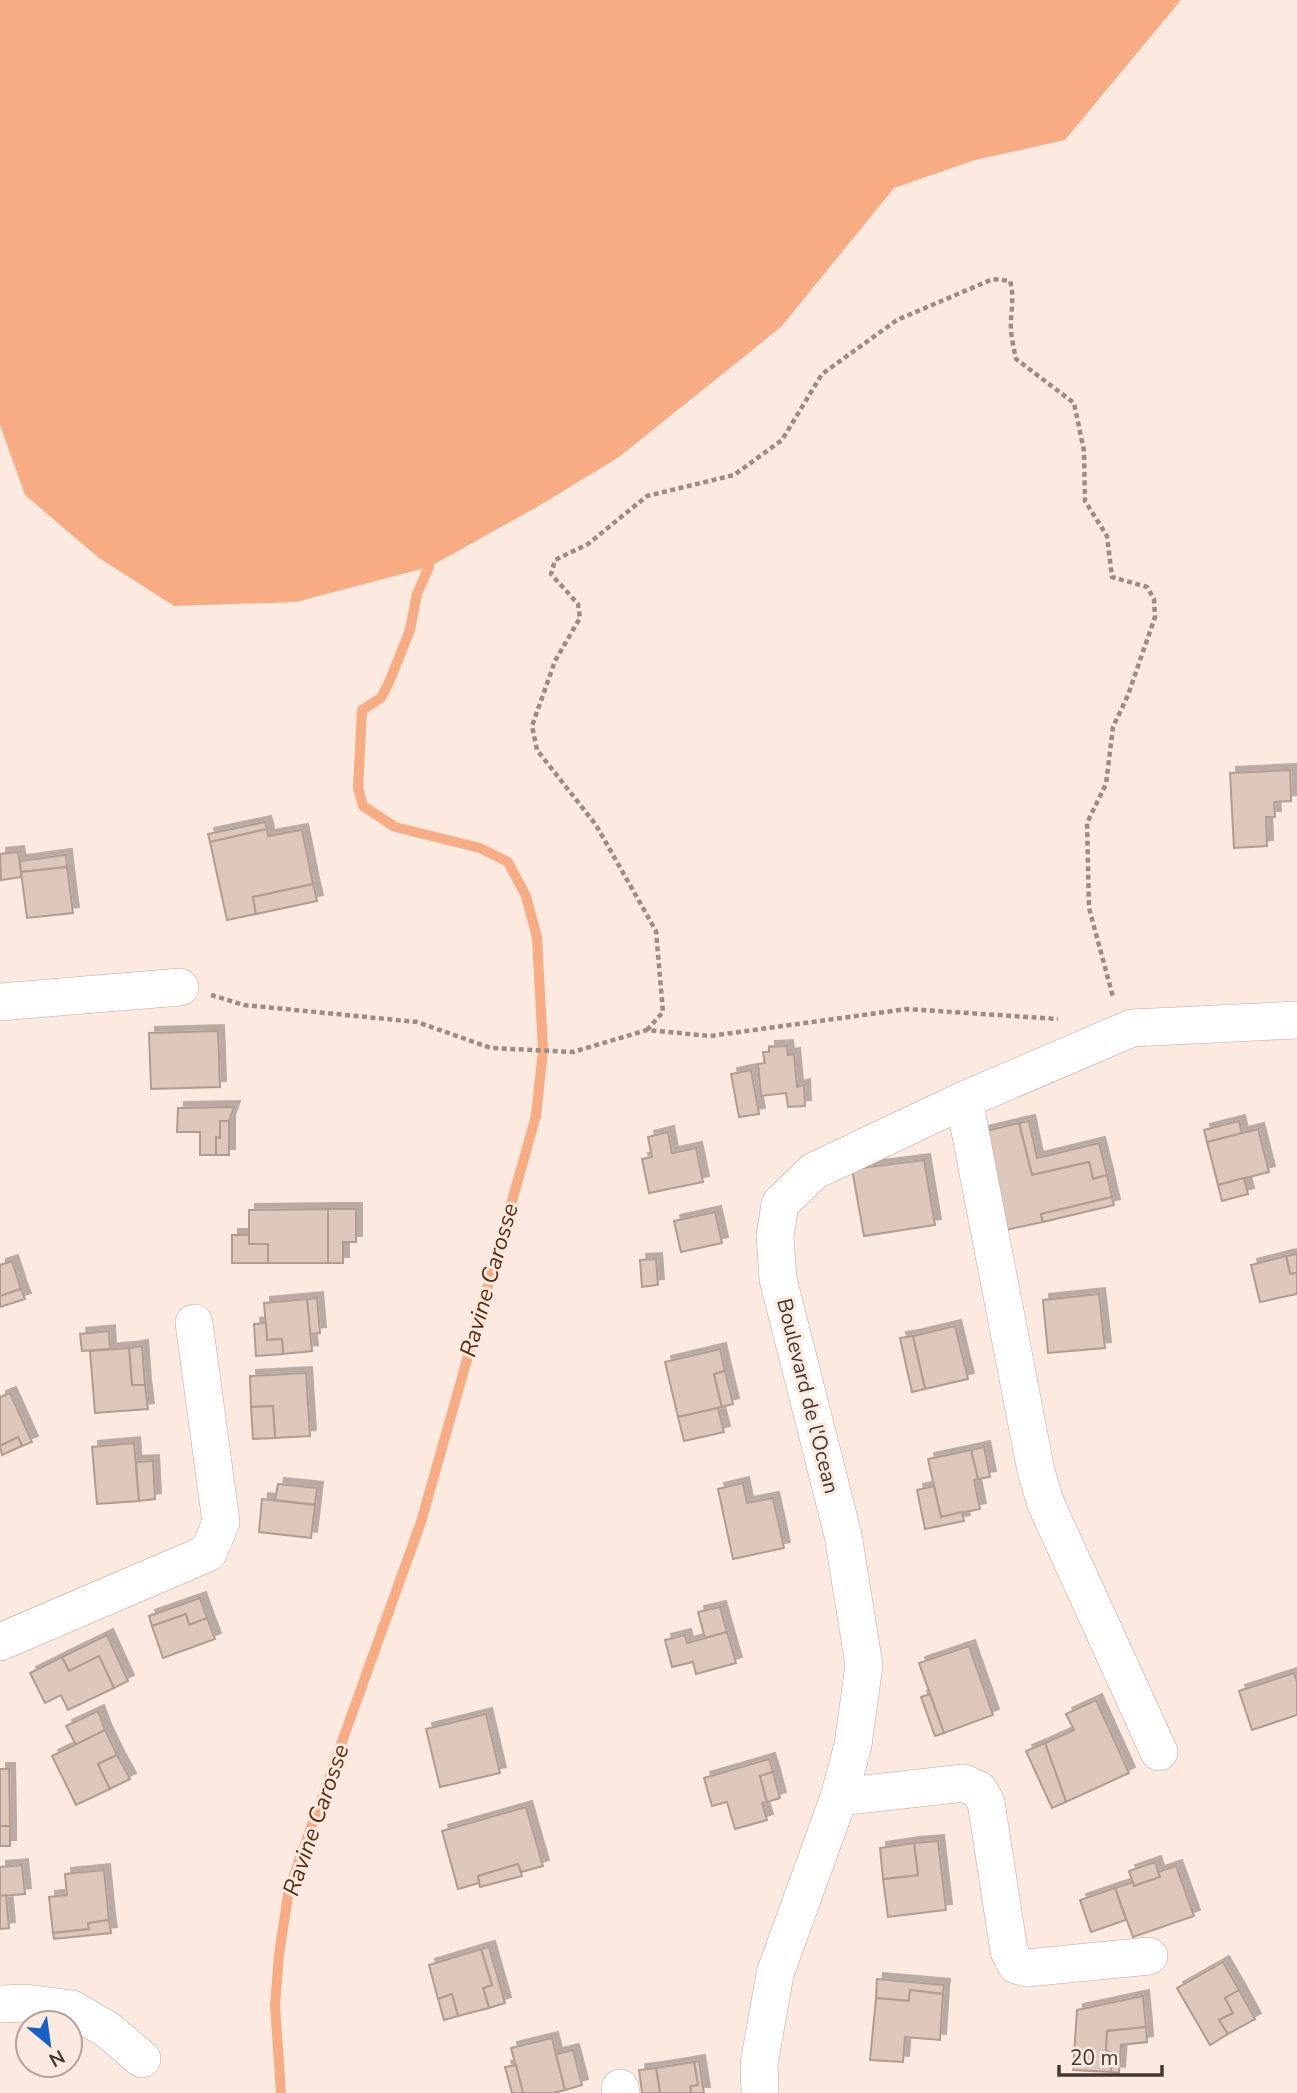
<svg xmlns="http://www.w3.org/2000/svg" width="1297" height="2093" font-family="'Nunito Sans',sans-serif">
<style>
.water{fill:#f8ac83}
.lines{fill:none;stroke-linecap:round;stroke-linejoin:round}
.stream{stroke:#f8ac83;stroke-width:10}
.building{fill:#dec7bb;stroke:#b29c91;stroke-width:2;filter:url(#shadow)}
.minor-casing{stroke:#bda79b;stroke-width:38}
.path{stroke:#9b8d86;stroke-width:4.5;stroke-dasharray:5 3.5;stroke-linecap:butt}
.minor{stroke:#fff;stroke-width:37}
.labels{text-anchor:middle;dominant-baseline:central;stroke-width:6;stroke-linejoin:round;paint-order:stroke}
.street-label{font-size:21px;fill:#433935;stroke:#fce9df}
.water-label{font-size:23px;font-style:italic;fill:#5d2d0f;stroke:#fce9df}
</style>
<defs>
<filter id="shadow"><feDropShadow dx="6" dy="-6" stdDeviation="0" flood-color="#0004"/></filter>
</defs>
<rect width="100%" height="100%" fill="#fce9df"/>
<path class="water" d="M0 0H1181L1065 140 975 160 894 188 781 327 619 457 537 507 429 567 296 602 174 606 99 558 25 495 0 425Z"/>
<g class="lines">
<path class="stream" d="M281 2093 275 2005 279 1955 289 1889 421 1522 536 1116 543 1050 537 937 526 896 508 862 480 848 395 827 363 806 358 788 362 710 381 698 390 680 410 630 417 594 429 567"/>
</g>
<g class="building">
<path d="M1290 770 1291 801 1274 802 1275 817H1266L1267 846 1234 848 1230 773Z"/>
<path d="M265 822 267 829 210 842 208 834Z"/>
<path d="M267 829 268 836 302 830 313 884 253 897 256 914 227 920 210 842Z"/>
<path d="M18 852 22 877 1 880 0 854Z"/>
<path d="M66 855 67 867 21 872 20 861Z"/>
<path d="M67 867 73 913 27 918 21 872Z"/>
<path d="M313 884 317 901 256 914 253 897Z"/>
<path d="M218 1031 220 1087 151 1089 149 1033Z"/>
<path d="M787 1046 788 1055 794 1054 797 1087 804 1085 805 1106 788 1107 786 1093 761 1096 758 1064 765 1063 763 1052H769V1047Z"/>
<path d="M751 1070 759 1114 739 1117 731 1074Z"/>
<path d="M234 1107 229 1121H220V1138L216 1137V1155H200V1132H177L178 1108Z"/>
<path d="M220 1121H229V1155H216V1137L220 1138Z"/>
<path d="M1029 1121 1037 1158 1099 1143 1107 1175 1093 1179 1089 1162 1032 1175 1019 1123Z"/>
<path d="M1239 1121 1242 1134 1207 1142 1204 1130Z"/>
<path d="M1019 1123 1032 1175 1089 1162 1093 1179 1107 1175 1112 1197 1041 1214 1043 1222 1005 1230 982 1132Z"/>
<path d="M1258 1129 1269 1172 1218 1185 1207 1142Z"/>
<path d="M668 1132 672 1153 696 1148 703 1182 649 1193 642 1159 652 1157 648 1137Z"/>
<path d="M924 1160 935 1225 864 1236 852 1169Z"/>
<path d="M1244 1178 1248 1194 1222 1201 1218 1185Z"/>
<path d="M1112 1197 1114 1205 1043 1222 1041 1214Z"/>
<path d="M328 1209H356V1242H343V1263H328Z"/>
<path d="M328 1209V1263H268V1244H249V1210Z"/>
<path d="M715 1212 722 1243 681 1252 674 1221Z"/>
<path d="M232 1235H249V1244H268V1263H232Z"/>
<path d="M1297 1254V1273L1290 1274 1286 1256Z"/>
<path d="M1286 1256 1290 1274 1297 1273V1294L1260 1302 1251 1265Z"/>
<path d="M656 1259 658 1285 642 1287 640 1260Z"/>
<path d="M12 1261 21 1289 0 1296V1265Z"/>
<path d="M21 1289 25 1299 0 1307V1296Z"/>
<path d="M1099 1294 1105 1348 1048 1353 1043 1300Z"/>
<path d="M317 1298 320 1333 310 1334 307 1299Z"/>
<path d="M307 1299 312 1351 283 1354 282 1339 267 1340 264 1303Z"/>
<path d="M266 1323 267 1340 282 1339 283 1354 256 1356 254 1324Z"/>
<path d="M955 1326 968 1379 925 1389 913 1336Z"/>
<path d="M109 1331 110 1349 82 1351 80 1334Z"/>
<path d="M913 1336 925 1389 912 1392 900 1338Z"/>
<path d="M142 1346 145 1385H132L129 1348Z"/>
<path d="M129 1348 132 1385H145L148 1409 95 1413 90 1351Z"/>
<path d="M720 1349 725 1371 714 1374 722 1407 678 1417 665 1362Z"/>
<path d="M725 1371 733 1404 722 1407 714 1374Z"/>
<path d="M306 1373 310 1436 275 1438 273 1406 251 1407 250 1376Z"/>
<path d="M10 1393 32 1442 22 1446 18 1437 0 1446V1397Z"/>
<path d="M273 1406 275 1438 253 1439 251 1407Z"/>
<path d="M718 1408 724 1432 684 1441 678 1417Z"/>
<path d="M18 1437 22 1446 2 1455 0 1446Z"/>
<path d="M134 1443 139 1501 97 1504 92 1447Z"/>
<path d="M984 1447 990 1477 978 1479 971 1450Z"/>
<path d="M971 1450 978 1479 974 1480 980 1509 941 1517 928 1459Z"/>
<path d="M153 1461 155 1499 139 1501 136 1462Z"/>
<path d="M743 1483 747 1503 773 1498 784 1548 733 1559 718 1489Z"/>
<path d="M278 1484 317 1488 315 1505 275 1500Z"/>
<path d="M934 1486 941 1517 962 1512 964 1521 925 1529 917 1490Z"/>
<path d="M262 1499 315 1505 311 1538 259 1532Z"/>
<path d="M200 1598 207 1618 189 1625 186 1614 152 1626 149 1616Z"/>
<path d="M720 1607 727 1632 705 1638 698 1612Z"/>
<path d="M186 1614 189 1625 207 1618 215 1639 163 1658 152 1626Z"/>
<path d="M727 1632 736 1663 696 1674 693 1662 672 1667 665 1640 685 1635 687 1643Z"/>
<path d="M107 1635 128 1681 114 1688 99 1656 69 1671 62 1657Z"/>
<path d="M969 1646 993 1715 944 1733 919 1663Z"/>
<path d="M99 1656 114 1688 68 1710 61 1695 45 1703 30 1673 62 1657 69 1671Z"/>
<path d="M1294 1673 1297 1682V1715L1252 1730 1239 1691Z"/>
<path d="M930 1694 944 1733 935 1736 921 1697Z"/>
<path d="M1096 1700 1129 1773 1066 1802 1045 1743 1074 1730 1066 1714Z"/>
<path d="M98 1711 105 1730 76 1745 66 1726Z"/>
<path d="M486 1714 500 1773 440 1787 426 1729Z"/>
<path d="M105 1730 117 1755 98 1764 110 1789 76 1805 52 1756Z"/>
<path d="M1045 1743 1066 1802 1052 1808 1026 1751Z"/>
<path d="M117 1755 130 1779 110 1789 98 1764Z"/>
<path d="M769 1759 773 1772 760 1776 767 1802 762 1803 767 1820 735 1829 727 1802 712 1806 704 1778Z"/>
<path d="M0 1769H9L10 1826H0Z"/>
<path d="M773 1772 780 1798 767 1802 760 1776Z"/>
<path d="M526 1807 543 1866 521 1872 518 1864 478 1876 479 1883 458 1889 442 1831Z"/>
<rect x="0" y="1826" width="10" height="20"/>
<path d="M938 1841 946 1910 888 1917 883 1879 918 1875 914 1843Z"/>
<path d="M914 1843 918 1875 883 1879 880 1848Z"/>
<path d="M1155 1862 1160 1877 1134 1886 1129 1871Z"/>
<path d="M518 1864 522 1876 480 1887 478 1876Z"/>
<path d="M22 1865 25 1894 0 1896V1867Z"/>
<path d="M1176 1866 1194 1916 1133 1937 1115 1888 1133 1882 1134 1886 1160 1877 1158 1872Z"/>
<path d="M104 1870 109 1920 88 1923 89 1929 53 1933 49 1897 67 1895 65 1874Z"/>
<path d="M1115 1888 1126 1920 1091 1932 1080 1900Z"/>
<path d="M6 1895 9 1928 0 1929V1896Z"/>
<path d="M109 1920 111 1933 54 1939 53 1933 89 1929 88 1923Z"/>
<path d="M489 1947 505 2003 489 2008 483 1988 492 1985 481 1949Z"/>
<path d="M481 1949 492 1985 483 1988 489 2008 458 2016 452 1994 438 1999 429 1965Z"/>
<path d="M1223 1962 1239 1990 1225 1998 1233 2013 1219 2020 1228 2034 1210 2045 1177 1988Z"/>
<path d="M877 1979 944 1985 943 1994 910 1990 909 2001 876 1998Z"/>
<path d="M910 1990 943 1994 940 2040 905 2037 903 2062 870 2060 876 1998 909 2001Z"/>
<path d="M1239 1990 1255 2019 1228 2034 1219 2020 1233 2013 1225 1998Z"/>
<path d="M452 1994 458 2016 444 2020 438 1999Z"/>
<path d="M1143 1996 1146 2027 1107 2031 1106 2050 1112 2054 1111 2072 1073 2070 1077 2010Z"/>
<path d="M1146 2027 1147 2042 1121 2045 1119 2073 1111 2072 1112 2054 1106 2050 1107 2031Z"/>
<path d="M552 2038 565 2090 553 2093H523L511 2048Z"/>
<path d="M573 2050 582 2085 565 2090 556 2054Z"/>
<path d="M699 2061 704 2093H691L690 2086 698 2085 694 2062Z"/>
<path d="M694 2062 698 2085 690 2086 691 2093H660L656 2068Z"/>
<path d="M516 2065 523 2093H512L505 2067Z"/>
<path d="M656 2068 660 2093H642L639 2070Z"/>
</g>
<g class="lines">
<g class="minor-casing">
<g id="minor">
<path d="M0 1002 180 987"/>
<path d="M964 1100 1036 1471 1046 1504 1159 1752"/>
<path d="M0 1642 208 1553 221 1522 194 1323"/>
<path d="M839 1797 964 1783 979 1790 986 1802 1009 1951 1016 1965 1027 1968 1149 1956"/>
<path d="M0 2004 26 2003 72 2009 108 2030 142 2059"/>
<path d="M620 2088 621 2093"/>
<path d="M760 2093 759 2064 775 1974 839 1797 853 1745 864 1665 843 1535 778 1279 775 1236 780 1204 814 1171 964 1100 1132 1028 1297 1020"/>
</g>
</g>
<g class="path">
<path d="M211 995 244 1005 417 1022 491 1048 573 1052 647 1030 710 1036 907 1009 1058 1019"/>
<path d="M647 1030 663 1012 656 931 596 825 537 750 532 726 555 661 580 618 578 604 551 574 555 560 588 544 647 496 734 475 782 440 822 374 897 320 993 279 1010 281C1015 297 1010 313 1011 331 1012 340 1014 350 1016 359L1074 403 1084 451 1085 501 1107 536 1112 577 1147 587 1154 599 1155 617 1128 695 1113 727 1106 784 1087 823 1089 908 1113 997"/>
</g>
<use href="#minor" class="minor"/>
</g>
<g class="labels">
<g class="street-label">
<text transform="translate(808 1396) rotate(76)">Boulevard de l'Ocean</text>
</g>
<g class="water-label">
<text transform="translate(489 1280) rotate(-74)">Ravine Carosse</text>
<text transform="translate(316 1820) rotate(-71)">Ravine Carosse</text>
</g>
</g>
<g transform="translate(49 2044) rotate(151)"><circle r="33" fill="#fce9df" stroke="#b2a39b" stroke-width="2"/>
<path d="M0-5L12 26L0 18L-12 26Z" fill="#1560ca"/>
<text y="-10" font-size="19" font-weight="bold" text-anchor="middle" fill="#433935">N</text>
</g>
<path d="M1059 2065v10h103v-10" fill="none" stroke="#433935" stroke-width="3.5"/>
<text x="1070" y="2065" font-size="21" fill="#433935" stroke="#fce9df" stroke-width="5" paint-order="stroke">20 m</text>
</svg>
